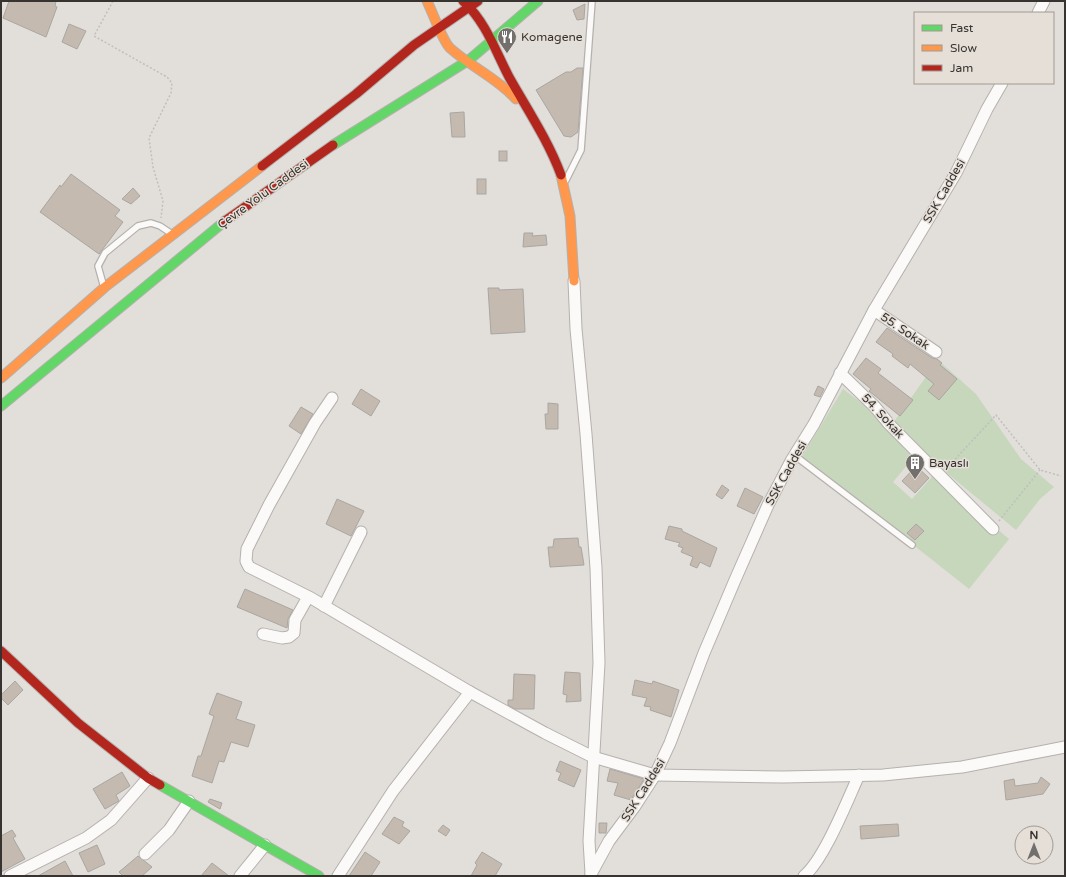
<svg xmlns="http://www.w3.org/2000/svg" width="1066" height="877" font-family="'Varela Round',sans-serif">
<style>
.green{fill:#c6d7bc}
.building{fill:#c4baaf;stroke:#a9a6a3}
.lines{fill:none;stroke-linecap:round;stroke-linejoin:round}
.lane-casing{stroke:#b4b1ae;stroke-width:8}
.street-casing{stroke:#b4b1ae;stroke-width:13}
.fast-casing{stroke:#b4b1ae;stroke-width:11}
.slow-casing{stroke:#b4b1ae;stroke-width:11}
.jam-casing{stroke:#b4b1ae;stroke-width:11}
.path{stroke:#bfbfbd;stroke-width:1.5;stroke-dasharray:2 2;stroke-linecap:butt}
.lane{stroke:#fbfaf9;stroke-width:5.5}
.street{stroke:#fbfaf9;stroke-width:11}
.fast{stroke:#63d668;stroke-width:9}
.slow{stroke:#ff974d;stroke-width:9}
.jam{stroke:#b3261e;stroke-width:9}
.labels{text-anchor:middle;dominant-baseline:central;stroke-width:3;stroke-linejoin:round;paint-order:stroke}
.poi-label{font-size:12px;fill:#363330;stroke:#e6dfd7;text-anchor:start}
.street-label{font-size:12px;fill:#363330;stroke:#e6dfd7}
</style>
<rect width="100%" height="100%" fill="#e2dfda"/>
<g class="green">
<path d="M938 360 976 394 1021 459 1054 487 1040 499 1016 530 947 473 893 423Z"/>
<path d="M843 389 863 404 913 458 893 482 912 499 931 478 932 475 1009 539 969 589 802 457Z"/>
</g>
<g class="building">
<path d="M9 1H56L55 6 57 7 46 37 3 18Z"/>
<path d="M585 4 584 19 577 20 573 10Z"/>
<path d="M69 24 86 31 77 49 62 42Z"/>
<path d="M577 68H583L578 132 571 137 564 136 536 90 566 72H571Z"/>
<path d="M464 112 465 137H452L450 113Z"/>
<rect x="499" y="151" width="8" height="10"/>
<path d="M71 174 120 210 115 216 123 222 99 254 40 212 60 185 61 187Z"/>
<rect x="477" y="179" width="9" height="15"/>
<path d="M133 188 140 196 131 204 122 199Z"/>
<path d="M524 233H533L532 236 546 235 547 245 523 247Z"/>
<path d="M488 288H499V290L523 289 525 332 491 334Z"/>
<path d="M887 328 932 358 937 359 942 363 940 365 957 379 939 400 928 391 934 384 910 364 908 368 892 356 893 354 876 342Z"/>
<path d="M866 358 881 369 878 373 913 400 900 416 869 391 871 389 853 374Z"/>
<path d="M818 386 824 389 820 397 814 395Z"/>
<path d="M361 389 380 401 371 416 352 404Z"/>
<path d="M548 403 558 404V429H546L545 414H548Z"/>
<path d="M301 407 313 414 301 434 289 426Z"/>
<path d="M916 466 929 478 915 493 902 481Z"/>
<path d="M722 485 729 490 722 499 716 495Z"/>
<path d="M745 488 763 497 754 514 737 506Z"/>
<path d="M337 499 364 511 351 536 326 524Z"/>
<path d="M916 524 924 531 915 540 907 533Z"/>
<path d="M669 526 682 529V531L717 548 710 567 700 562 697 568 690 565 693 557 681 552 683 548 678 546 680 543 665 539Z"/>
<path d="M578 538 579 547H581L584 565 550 567 548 547H553L554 539Z"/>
<path d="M245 589 293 610 288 619 287 628 237 607Z"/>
<path d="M565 672 580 673 581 701 566 702 567 695 563 694Z"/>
<path d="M514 674 535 675 534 709H515L508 705V700H513Z"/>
<path d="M635 680 652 684 653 681 679 690 671 717 650 710 651 707 644 706 647 698 632 695Z"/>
<path d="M15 681 23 690 8 705 1 698V695Z"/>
<path d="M217 693 242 702 236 719 255 725 248 747 231 742 224 762 219 761 212 783 192 776 198 756H201L214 716 209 714Z"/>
<path d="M560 761 581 770 574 787 558 780 561 773 556 771Z"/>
<path d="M610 769 644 779 631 800 614 795 618 783 607 781Z"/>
<path d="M122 772 130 786 116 795 119 801 105 809 93 789Z"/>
<path d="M1041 777 1050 784 1043 794 1006 800 1004 781 1014 779 1015 786 1038 783Z"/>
<path d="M210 799 222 803 220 809 208 802Z"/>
<path d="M394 817 404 822 402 826 410 831 399 844 382 834Z"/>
<path d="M599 823H607L606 833H599Z"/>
<path d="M898 824 899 836 861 839 860 826Z"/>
<path d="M443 825 450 830 446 836 438 831Z"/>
<path d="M12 830 16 836 13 838 25 859 1 872V836Z"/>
<path d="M97 845 105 864 88 872 79 853Z"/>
<path d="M365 852 380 862 371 876H349Z"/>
<path d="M482 852 502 864 495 876H471L477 865 475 863Z"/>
<path d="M138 856 152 867 142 876H123L119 872Z"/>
<path d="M65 861 73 876H38Z"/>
<path d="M212 863 229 876H201Z"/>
</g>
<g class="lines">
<g class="lane-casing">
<g id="lane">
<path d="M566 180 581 150 592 1"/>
<path d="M103 284 98 266 105 253 138 226 151 223 160 226 169 232"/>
<path d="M794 455 912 545"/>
</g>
</g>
<g class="street-casing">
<g id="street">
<path d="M1038 13 1044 1"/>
<path d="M574 281 576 329 586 434 596 568 599 663 589 841 591 873"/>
<path d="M874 310 936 352"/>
<path d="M840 373 875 407 889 424 993 529"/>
<path d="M332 398 315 423 269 505 247 549 246 561 249 567 311 598 470 692 545 733 593 757 655 775 783 777 883 775 962 767 1065 747"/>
<path d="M324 606 361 532"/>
<path d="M263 634 282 638 289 637 294 633 295 620 308 597"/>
<path d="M145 854 169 830 189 801"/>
<path d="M591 874 609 841 635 806 655 775 670 743 704 653 735 580 768 505 791 461 814 424 874 310 956 173 987 109 1002 83"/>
<path d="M10 876 86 838 111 820 148 778"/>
<path d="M240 876 265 845"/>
<path d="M338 876 393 791 470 692"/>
<path d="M804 876C824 860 847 801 859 775"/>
</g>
</g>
<g class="fast-casing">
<g id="fast">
<path d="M333 145 469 60 538 1"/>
<path d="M1 406 225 221"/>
<path d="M160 785 319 876"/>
</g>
</g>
<g class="slow-casing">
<g id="slow">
<path d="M427 1C432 11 443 42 450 48 471 67 497 78 516 99"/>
<path d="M561 175 570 216 574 281"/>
<path d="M1 378 105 287 262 166"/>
</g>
</g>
<g class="jam-casing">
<g id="jam">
<path d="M463 1C486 22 495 50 509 77 527 109 548 140 561 175"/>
<path d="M262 166 356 94 414 45 478 1"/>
<path d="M225 221 333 145"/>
<path d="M1 651 78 723 148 778 160 785"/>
</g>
</g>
<g class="path">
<path d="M113 1 94 36 167 77 172 83 171 93 149 138 153 167 163 201 161 218"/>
<path d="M947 468 996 415 1040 470 1061 476"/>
<path d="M999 521 1040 470"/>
</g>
<use href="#lane" class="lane"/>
<use href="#street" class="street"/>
<use href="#fast" class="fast"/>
<use href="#slow" class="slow"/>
<use href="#jam" class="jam"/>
</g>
<defs>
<g id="restaurant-pin" transform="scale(1)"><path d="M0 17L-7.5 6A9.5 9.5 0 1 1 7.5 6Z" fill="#726f6c" stroke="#e6dfd7"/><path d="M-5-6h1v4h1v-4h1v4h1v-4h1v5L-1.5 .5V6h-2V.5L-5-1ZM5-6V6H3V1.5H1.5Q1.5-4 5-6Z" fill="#fff"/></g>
<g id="building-pin" transform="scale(1)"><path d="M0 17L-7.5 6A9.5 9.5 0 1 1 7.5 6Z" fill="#726f6c" stroke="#e6dfd7"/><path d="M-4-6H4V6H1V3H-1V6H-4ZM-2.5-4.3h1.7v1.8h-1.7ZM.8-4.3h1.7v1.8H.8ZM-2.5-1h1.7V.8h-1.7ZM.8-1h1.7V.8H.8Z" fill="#fff"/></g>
</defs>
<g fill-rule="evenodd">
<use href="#restaurant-pin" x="507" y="37"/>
<use href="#building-pin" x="915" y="463"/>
</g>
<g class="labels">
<g class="poi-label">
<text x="521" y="37">Komagene</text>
<text x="929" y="463">Bayaslı</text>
</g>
<g class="street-label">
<text transform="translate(944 191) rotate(-60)">SSK Caddesi</text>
<text transform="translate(263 194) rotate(-36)">Çevre Yolu Caddesi</text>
<text transform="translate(905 331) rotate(34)">55. Sokak</text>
<text transform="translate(883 416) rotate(47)">54. Sokak</text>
<text transform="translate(786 473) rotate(-61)">SSK Caddesi</text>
<text transform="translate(643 790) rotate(-58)">SSK Caddesi</text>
</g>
</g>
<rect width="1066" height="877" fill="none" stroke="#363330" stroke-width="4"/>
<rect x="914" y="12" width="140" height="72" fill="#e6dfd7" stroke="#a09a94"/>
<rect x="922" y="25" width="20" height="6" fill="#63d668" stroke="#a09a94"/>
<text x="950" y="32" font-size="12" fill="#363330">Fast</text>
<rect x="922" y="45" width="20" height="6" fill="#ff974d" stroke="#a09a94"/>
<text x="950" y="52" font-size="12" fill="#363330">Slow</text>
<rect x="922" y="65" width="20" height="6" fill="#b3261e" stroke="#a09a94"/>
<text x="950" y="72" font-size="12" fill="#363330">Jam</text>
<g transform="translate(1034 845)"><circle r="19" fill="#e6dfd7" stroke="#a09a94"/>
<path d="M0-3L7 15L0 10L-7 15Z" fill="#726f6c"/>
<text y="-6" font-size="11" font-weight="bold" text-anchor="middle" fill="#363330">N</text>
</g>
</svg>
